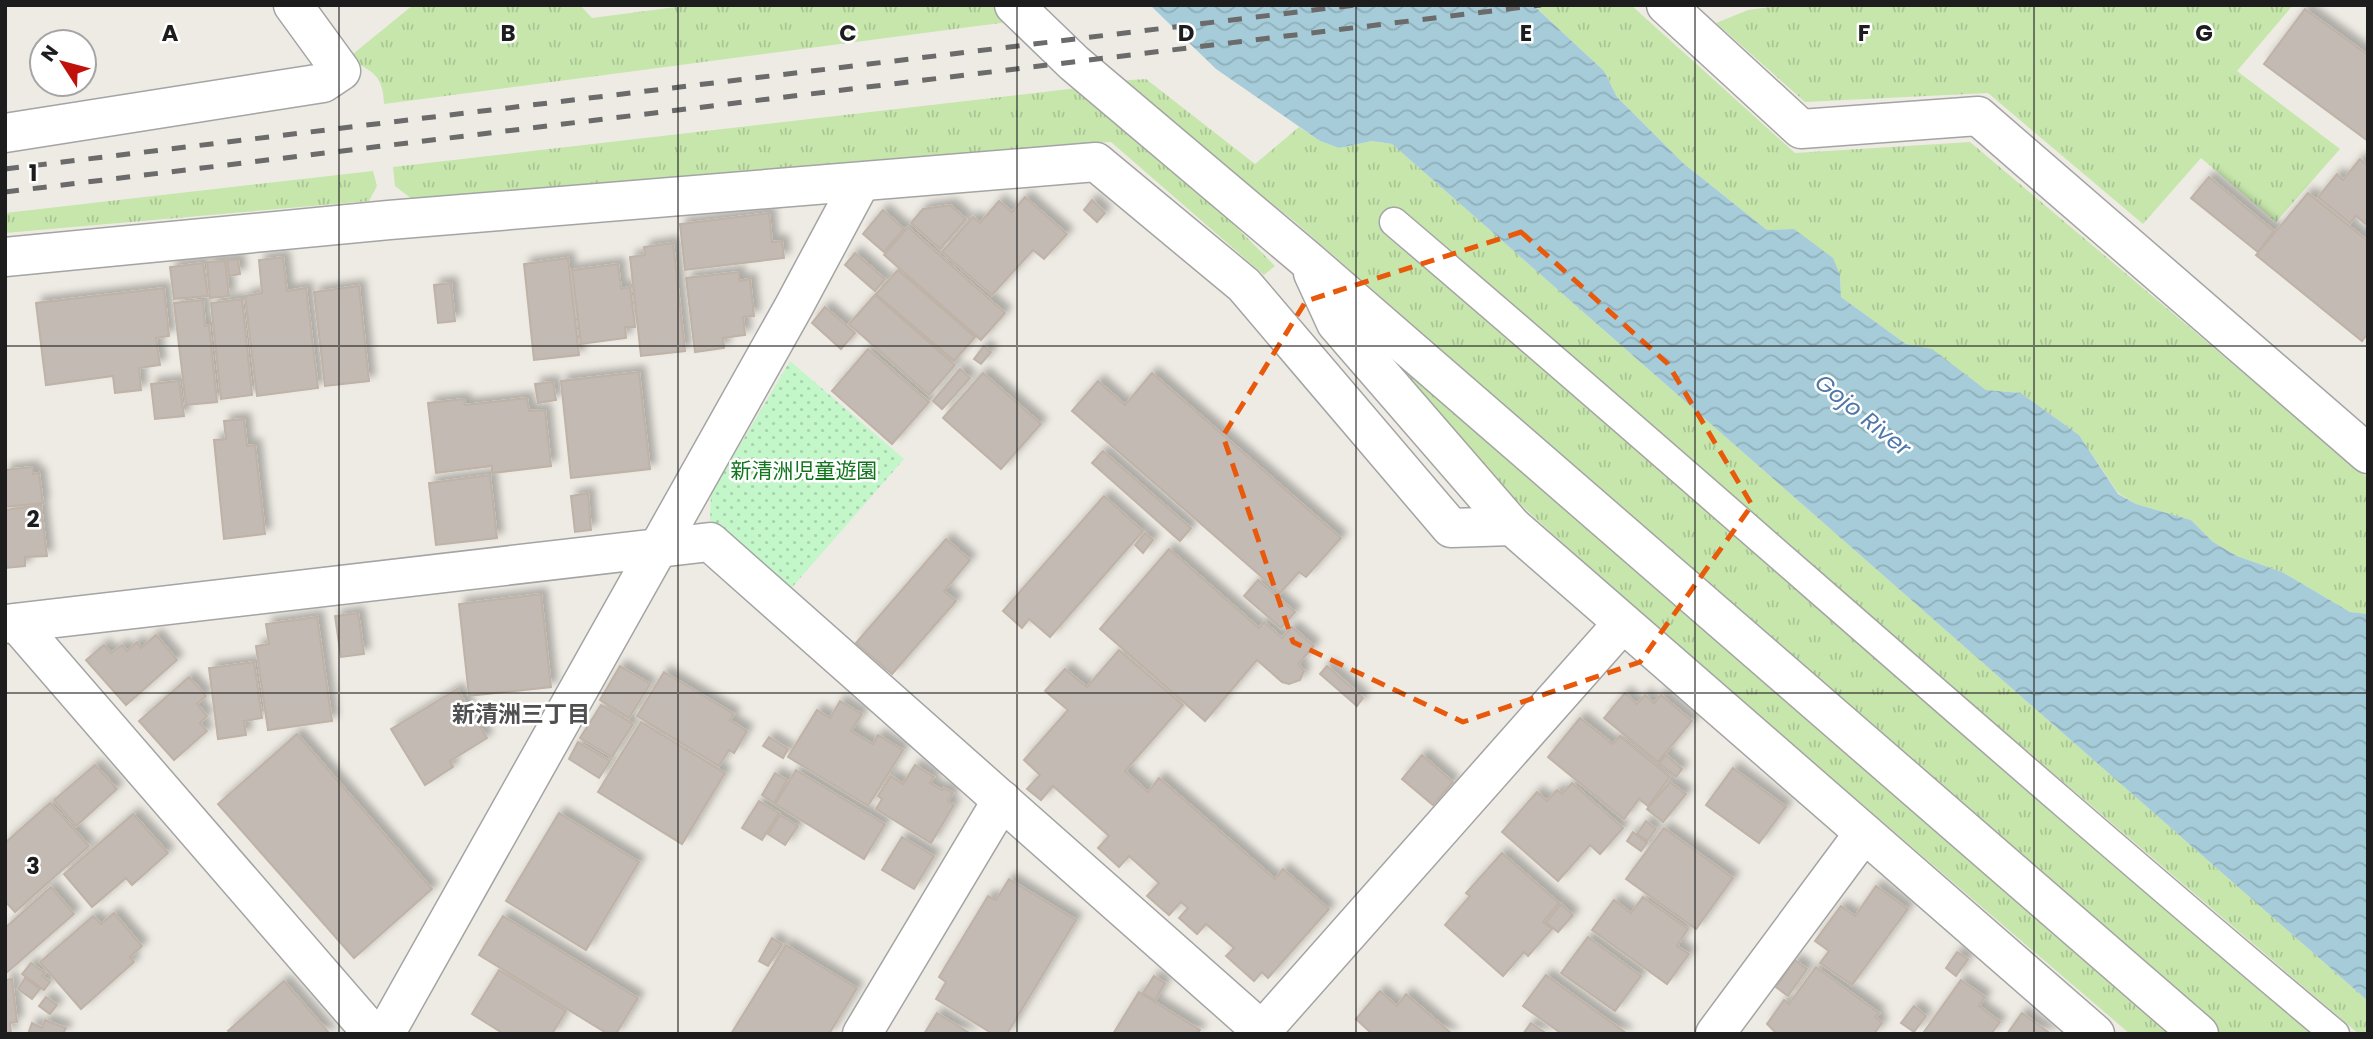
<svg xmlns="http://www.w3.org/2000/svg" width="2373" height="1039" font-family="Poppins,'Noto Sans JP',sans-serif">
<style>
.grass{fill:url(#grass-tufts)}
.park{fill:url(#park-dots)}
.water{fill:url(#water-waves)}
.building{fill:#c2bab3;stroke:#bfb2a7;stroke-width:2;filter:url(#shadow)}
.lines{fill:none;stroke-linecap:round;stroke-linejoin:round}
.service-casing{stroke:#a4a4a4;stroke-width:31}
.minor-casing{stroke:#a4a4a4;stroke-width:41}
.service{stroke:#fff;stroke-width:28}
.minor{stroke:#fff;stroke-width:38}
.rail{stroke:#6b6b6b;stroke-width:5;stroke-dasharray:14 14;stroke-linecap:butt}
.marked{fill:none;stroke:#e8590c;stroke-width:5;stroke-dasharray:14 9;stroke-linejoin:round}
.grid{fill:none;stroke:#1d1d1d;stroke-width:2;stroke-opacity:0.55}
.labels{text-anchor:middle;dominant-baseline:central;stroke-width:5;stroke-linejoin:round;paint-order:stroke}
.park-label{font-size:21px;fill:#11761d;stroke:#fff}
.water-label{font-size:23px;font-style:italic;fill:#4f78a8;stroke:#fff}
.neighbourhood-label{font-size:23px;font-weight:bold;fill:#505050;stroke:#fff}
.grid-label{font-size:23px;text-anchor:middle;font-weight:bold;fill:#1d1d1d;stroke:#fff;stroke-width:5;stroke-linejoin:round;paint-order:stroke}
</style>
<defs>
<pattern id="grass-tufts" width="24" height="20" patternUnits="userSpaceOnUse" patternTransform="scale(1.75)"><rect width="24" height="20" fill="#c6e6ac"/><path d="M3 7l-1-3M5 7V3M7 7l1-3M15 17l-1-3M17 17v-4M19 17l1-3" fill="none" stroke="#aac594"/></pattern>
<pattern id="park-dots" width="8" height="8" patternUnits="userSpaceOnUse" patternTransform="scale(1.75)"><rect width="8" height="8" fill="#c3f6c9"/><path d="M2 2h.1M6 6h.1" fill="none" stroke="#a7d2ac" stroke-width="1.8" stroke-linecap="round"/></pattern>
<pattern id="water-waves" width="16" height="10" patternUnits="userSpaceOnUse" patternTransform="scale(1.75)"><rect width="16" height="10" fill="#a6ccd9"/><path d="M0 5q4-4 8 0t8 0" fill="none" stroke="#8eafba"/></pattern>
<filter id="shadow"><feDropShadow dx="6" dy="-6" stdDeviation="3.5" flood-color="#0004"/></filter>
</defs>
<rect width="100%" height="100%" fill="#eeebe4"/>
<g class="grass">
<path d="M413 5H580L592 18 691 5H991L1008 22 384 104C383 74 372 72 348 58Z"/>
<path d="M1533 5H1631L1795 153 1970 142 2368 478V614L2350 612 2282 572 2237 556 2213 542 2191 520 2136 504 2118 493 2079 435 2021 393 1986 390 1932 350 1906 344 1841 297 1840 275 1794 229 1767 230 1683 163 1617 97 1604 71Z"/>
<path d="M1785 5H2293L2237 71 2340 149 2276 222 2201 158 2143 224 1988 93 1805 102 1716 23 1748 10Z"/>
<path d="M1146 79 1255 164 1299 127 1320 141 1339 148 1372 141 1392 144 2368 1001V1034H2359L1394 211 2321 1034H2222L1294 221 1116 81Z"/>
<path d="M1078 88 1209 199 1275 266 1264 275 1111 142 412 199 395 186 393 167Z"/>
<path d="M373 171 377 186 369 201 5 233V213Z"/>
<path d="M1368 337 1665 597 2172 1034H2130L1631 606 1507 492Z"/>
</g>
<path class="park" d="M790 361 904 459 788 592 710 520 711 494Z"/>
<path class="water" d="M1150 5H1533L1604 71 1617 97 1683 163 1767 230 1794 229 1833 258 1840 275 1841 297 1906 344 1932 349 1986 390 2021 393 2079 435 2118 494 2136 504 2191 520 2213 542 2237 556 2282 572 2350 612 2368 614V1001L1392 144 1372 141 1339 148 1320 141 1216 69Z"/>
<g class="building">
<path d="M2305 9 2368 55V141L2264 64Z"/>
<path d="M2360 159 2368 166V226L2356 216 2350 223 2318 197 2337 174 2343 180Z"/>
<path d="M2209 177 2274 231 2258 252 2191 198Z"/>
<path d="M2308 193 2368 241V333L2362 341 2256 255Z"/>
<path d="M1025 197 1067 234 1044 259 1033 250 992 295 942 252 973 217 980 223 999 201 1012 212Z"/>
<path d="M1092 200 1105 213 1097 222 1084 210Z"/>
<path d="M950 205 966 219 940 249 911 223 923 209Z"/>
<path d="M883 210 904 229 884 252 863 234Z"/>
<path d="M769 213 772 242 782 241 784 258 685 270 680 224Z"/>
<path d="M908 227 1005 313 981 340 884 255Z"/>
<path d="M673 243 685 351 641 356 630 257 645 255 644 247Z"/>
<path d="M855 253 885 279 875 291 845 265Z"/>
<path d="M283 257 287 291 306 288 318 388 257 396 245 296 262 293 259 260Z"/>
<path d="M568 258 579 355 534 360 524 264Z"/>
<path d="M227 260H238L240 274 229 276Z"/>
<path d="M225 261 229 296 210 298 207 262Z"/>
<path d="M203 263 208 296 174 299 170 267Z"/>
<path d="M618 264 621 289 630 287 635 327H625L626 338 581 344 572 270Z"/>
<path d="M898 270 975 337 954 361 876 294Z"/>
<path d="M739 272V281L750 279 754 316 743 317 745 335 723 338 724 348 695 352 686 278Z"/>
<path d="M451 283 455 321 438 323 434 285Z"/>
<path d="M359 286 369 381 325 386 314 292Z"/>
<path d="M164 288 169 336 156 338 160 365 139 368 141 390 115 393 113 376 46 385 36 303Z"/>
<path d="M875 295 955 365 929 395 849 324Z"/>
<path d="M242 299 252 395 221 399 211 303Z"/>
<path d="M203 300 205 326 209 325 217 402 186 405 174 303Z"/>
<path d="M825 307 855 333 841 349 812 323Z"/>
<path d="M984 346 991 352 981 364 974 359Z"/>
<path d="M868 349 929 402 892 444 832 391Z"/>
<path d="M960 369 970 378 942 409 933 401Z"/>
<path d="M639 372 650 469 571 478 561 381Z"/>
<path d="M983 373 1041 424 1001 469 943 418Z"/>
<path d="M1152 373 1341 538 1306 577 1299 572 1280 593 1072 411 1098 381 1125 405Z"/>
<path d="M179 381 184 416 155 419 151 384Z"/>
<path d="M553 382 556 400 538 403 535 384Z"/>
<path d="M527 398 529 411 545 410 551 466 492 473V466L436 473 428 403 464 399 465 405Z"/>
<path d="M244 419 247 446 255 445 265 534 224 539 214 440 226 439 224 421Z"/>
<path d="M1103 451 1191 528 1180 541 1092 463Z"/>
<path d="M33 467V474L39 473 43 503 5 507V470Z"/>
<path d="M490 475 497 538 436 545 429 483Z"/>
<path d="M588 493 591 530 575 532 571 496Z"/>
<path d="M1104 496 1143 531 1050 637 1029 619 1022 628 1003 611Z"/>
<path d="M41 505 47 556 25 557V566L5 568V510Z"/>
<path d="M1145 533 1153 540 1143 553 1135 545Z"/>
<path d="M946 539 970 560 944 591 956 601 892 674 856 643Z"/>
<path d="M1169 549 1259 628 1264 622 1282 638 1292 627 1314 646 1298 664 1304 671 1300 680 1289 684 1282 682 1257 660 1205 721 1100 629Z"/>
<path d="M1258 580 1295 612 1281 628 1244 596Z"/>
<path d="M541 594 551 687 469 696 459 604Z"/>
<path d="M358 613 364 654 341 657 335 616Z"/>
<path d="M317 617 332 721 268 730 256 646 269 644 266 624Z"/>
<path d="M156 635 177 660 126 705 86 660 104 645 111 653 122 645 127 651 137 642 141 648Z"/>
<path d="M1119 650 1183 705 1125 771 1148 792 1159 778 1275 879 1283 869 1329 909 1268 978 1262 972 1254 981 1226 956 1234 948 1206 924 1197 934 1179 918 1188 908 1181 902 1169 915 1147 896 1159 883 1129 856 1119 867 1098 848 1109 836 1053 786 1041 800 1027 789 1040 775 1024 760 1068 710 1045 691 1065 669 1087 687Z"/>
<path d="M254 662 262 718 244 721 246 735 218 739 209 668Z"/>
<path d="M620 666 650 684 629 718 600 700Z"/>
<path d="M1327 666 1363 698 1357 706 1320 674Z"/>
<path d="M664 672 734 714 730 720 747 731 734 753 729 750 719 766 637 716Z"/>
<path d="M189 677 206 696 197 704 207 716 200 723 207 731 174 760 139 721Z"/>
<path d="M457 689 487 738 450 761 453 767 425 785 391 729Z"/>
<path d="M1625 693 1637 704 1645 695 1654 703 1661 695 1692 721 1658 762 1604 718Z"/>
<path d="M840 701 862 714 851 731 873 744 878 735 903 750 868 806 788 757 817 710 830 718Z"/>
<path d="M601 705 633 724 612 757 580 738Z"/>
<path d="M1580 718 1613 744 1620 736 1670 777 1648 806 1639 799 1624 819 1548 757Z"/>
<path d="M641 722 725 773 682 844 598 792Z"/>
<path d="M297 734 432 889 354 958 218 804Z"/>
<path d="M769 737 788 749 783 758 763 746Z"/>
<path d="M578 742 610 761 599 778 569 759Z"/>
<path d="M1422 755 1453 782 1433 805 1402 779Z"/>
<path d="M1666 755 1682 769 1676 777 1659 763Z"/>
<path d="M95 765 117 789 76 826 54 800Z"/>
<path d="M915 765 934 777 930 783 942 790 944 788 953 793 948 801 954 805 931 843 876 809 882 799 878 796 891 776 903 784Z"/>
<path d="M1733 768 1786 807 1759 843 1706 805Z"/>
<path d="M796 770 885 824 864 859 775 804Z"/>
<path d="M775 773 787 780 774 803 762 795Z"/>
<path d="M1670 782 1686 794 1663 822 1647 809Z"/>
<path d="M1572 783 1623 828 1600 854 1590 845 1558 881 1502 832 1537 792 1547 801 1557 790 1562 794Z"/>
<path d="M759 801 779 813 762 840 742 828Z"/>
<path d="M50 803 89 846 15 912 5 901V843Z"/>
<path d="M559 813 639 862 586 950 506 901Z"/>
<path d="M133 814 168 853 132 885 126 878 92 907 64 874Z"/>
<path d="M780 815 798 826 785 845 768 834Z"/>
<path d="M1646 821 1656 829 1647 841 1637 834Z"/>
<path d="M1664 828 1733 878 1696 929 1626 879Z"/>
<path d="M1633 832 1647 843 1641 851 1627 841Z"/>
<path d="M902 837 934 856 914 889 882 870Z"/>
<path d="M1502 853 1559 903 1543 922 1552 929 1528 956 1524 952 1503 976 1445 925 1470 896 1466 893Z"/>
<path d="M1009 879 1076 920 1007 1034H993L936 999 946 982 939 977 988 896 996 900Z"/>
<path d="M1876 886 1908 909 1852 985 1820 963 1829 951 1815 941 1841 906 1855 916Z"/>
<path d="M51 887 74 914 5 974V928Z"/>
<path d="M1643 897 1688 929 1677 946 1689 954 1667 984 1592 930 1614 900 1631 913Z"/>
<path d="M1561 904 1573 915 1558 932 1546 922Z"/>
<path d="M114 913 142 946 130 957 134 962 81 1009 40 962 93 916 101 924Z"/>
<path d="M503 916 638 998 616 1034H608L479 955Z"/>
<path d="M1588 937 1641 976 1615 1011 1561 973Z"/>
<path d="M772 938 782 944 768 966 759 961Z"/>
<path d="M786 945 857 988 829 1034H731Z"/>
<path d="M1957 952 1968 959 1956 976 1946 968Z"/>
<path d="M1795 960 1807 969 1788 996 1776 987Z"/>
<path d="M31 963 45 973 42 976 50 982 44 990 22 974Z"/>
<path d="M1816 967 1879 1013 1875 1017 1882 1023 1874 1034H1777L1767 1024 1784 1000 1789 1004Z"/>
<path d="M499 970 566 1011 552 1034H504L472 1014Z"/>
<path d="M1546 975 1626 1033V1034H1562L1523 1006Z"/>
<path d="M1154 976 1165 983 1155 1001 1143 993Z"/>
<path d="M25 978 40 989 32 999 18 989Z"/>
<path d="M12 979 17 1022 10 1023 11 1034H5V980Z"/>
<path d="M1961 980 1985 997 1979 1006 2000 1022 1991 1034H1926L1924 1032Z"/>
<path d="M284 981 330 1034H230L228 1031Z"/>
<path d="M1380 991 1397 1006 1406 994 1452 1034H1372L1356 1019Z"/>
<path d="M1139 992 1200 1030 1197 1034H1113Z"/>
<path d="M46 997 57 1005 50 1014 39 1006Z"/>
<path d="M1914 1006 1926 1016 1914 1032 1901 1023Z"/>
<path d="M937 1013 971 1034H924Z"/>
<path d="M2022 1013 2051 1034H2007Z"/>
<path d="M45 1020 66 1028 63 1034H28L32 1023 42 1028Z"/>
<path d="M1531 1023 1547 1034H1523Z"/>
</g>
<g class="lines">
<g class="service-casing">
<path id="service" d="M1394 222C1709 490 2017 768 2335 1034"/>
</g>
<g class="minor-casing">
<g id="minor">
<path d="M1014 5 1074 63 1306 259 2199 1034"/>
<path d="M1666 5 1801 129 1978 116 2368 454"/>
<path d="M5 133 323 83 341 71 293 5"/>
<path d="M5 257 389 220 1096 162 1244 285 1451 528 1512 526"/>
<path d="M1313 273 1336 323 1512 526 2095 1034"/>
<path d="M17 623 373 1034"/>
<path d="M5 624 710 542 1261 1030"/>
<path d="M385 1034 793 308 860 183"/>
<path d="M862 1034 1002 800"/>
<path d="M1259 1034 1622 624"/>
<path d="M1715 1034 1864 833"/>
</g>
</g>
<use href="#service" class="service"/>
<use href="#minor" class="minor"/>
<g class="rail">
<path d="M5 169 1355 5"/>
<path d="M5 192 1541 5"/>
</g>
</g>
<path class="marked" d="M1521 232 1668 364 1752 505 1640 662 1463 722 1293 642 1223 436 1306 301Z"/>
<path class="grid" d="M339 5V1034M678 5V1034M1017 5V1034M1356 5V1034M1695 5V1034M2034 5V1034M5 346H2368M5 693H2368"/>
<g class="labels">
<g class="park-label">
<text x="804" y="470">新清洲児童遊園</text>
</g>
<g class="water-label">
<text transform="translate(1863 415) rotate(39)">Gojo River</text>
</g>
<g class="neighbourhood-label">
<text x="521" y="714">新清洲三丁目</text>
</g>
</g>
<g class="grid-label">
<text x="170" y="41">A</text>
<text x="508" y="41">B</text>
<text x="848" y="41">C</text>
<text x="1186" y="41">D</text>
<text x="1526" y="41">E</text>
<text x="1864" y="41">F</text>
<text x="2204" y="41">G</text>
<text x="33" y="181">1</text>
<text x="33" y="527">2</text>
<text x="33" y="874">3</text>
</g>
<rect width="2373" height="1039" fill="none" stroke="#1d1d1d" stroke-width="14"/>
<g transform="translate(63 63) rotate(306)"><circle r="33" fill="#ffffff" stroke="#a5a5a5" stroke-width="2"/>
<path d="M0-5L12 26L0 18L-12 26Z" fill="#c0110b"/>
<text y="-10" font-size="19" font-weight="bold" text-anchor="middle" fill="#1d1d1d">N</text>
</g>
</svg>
